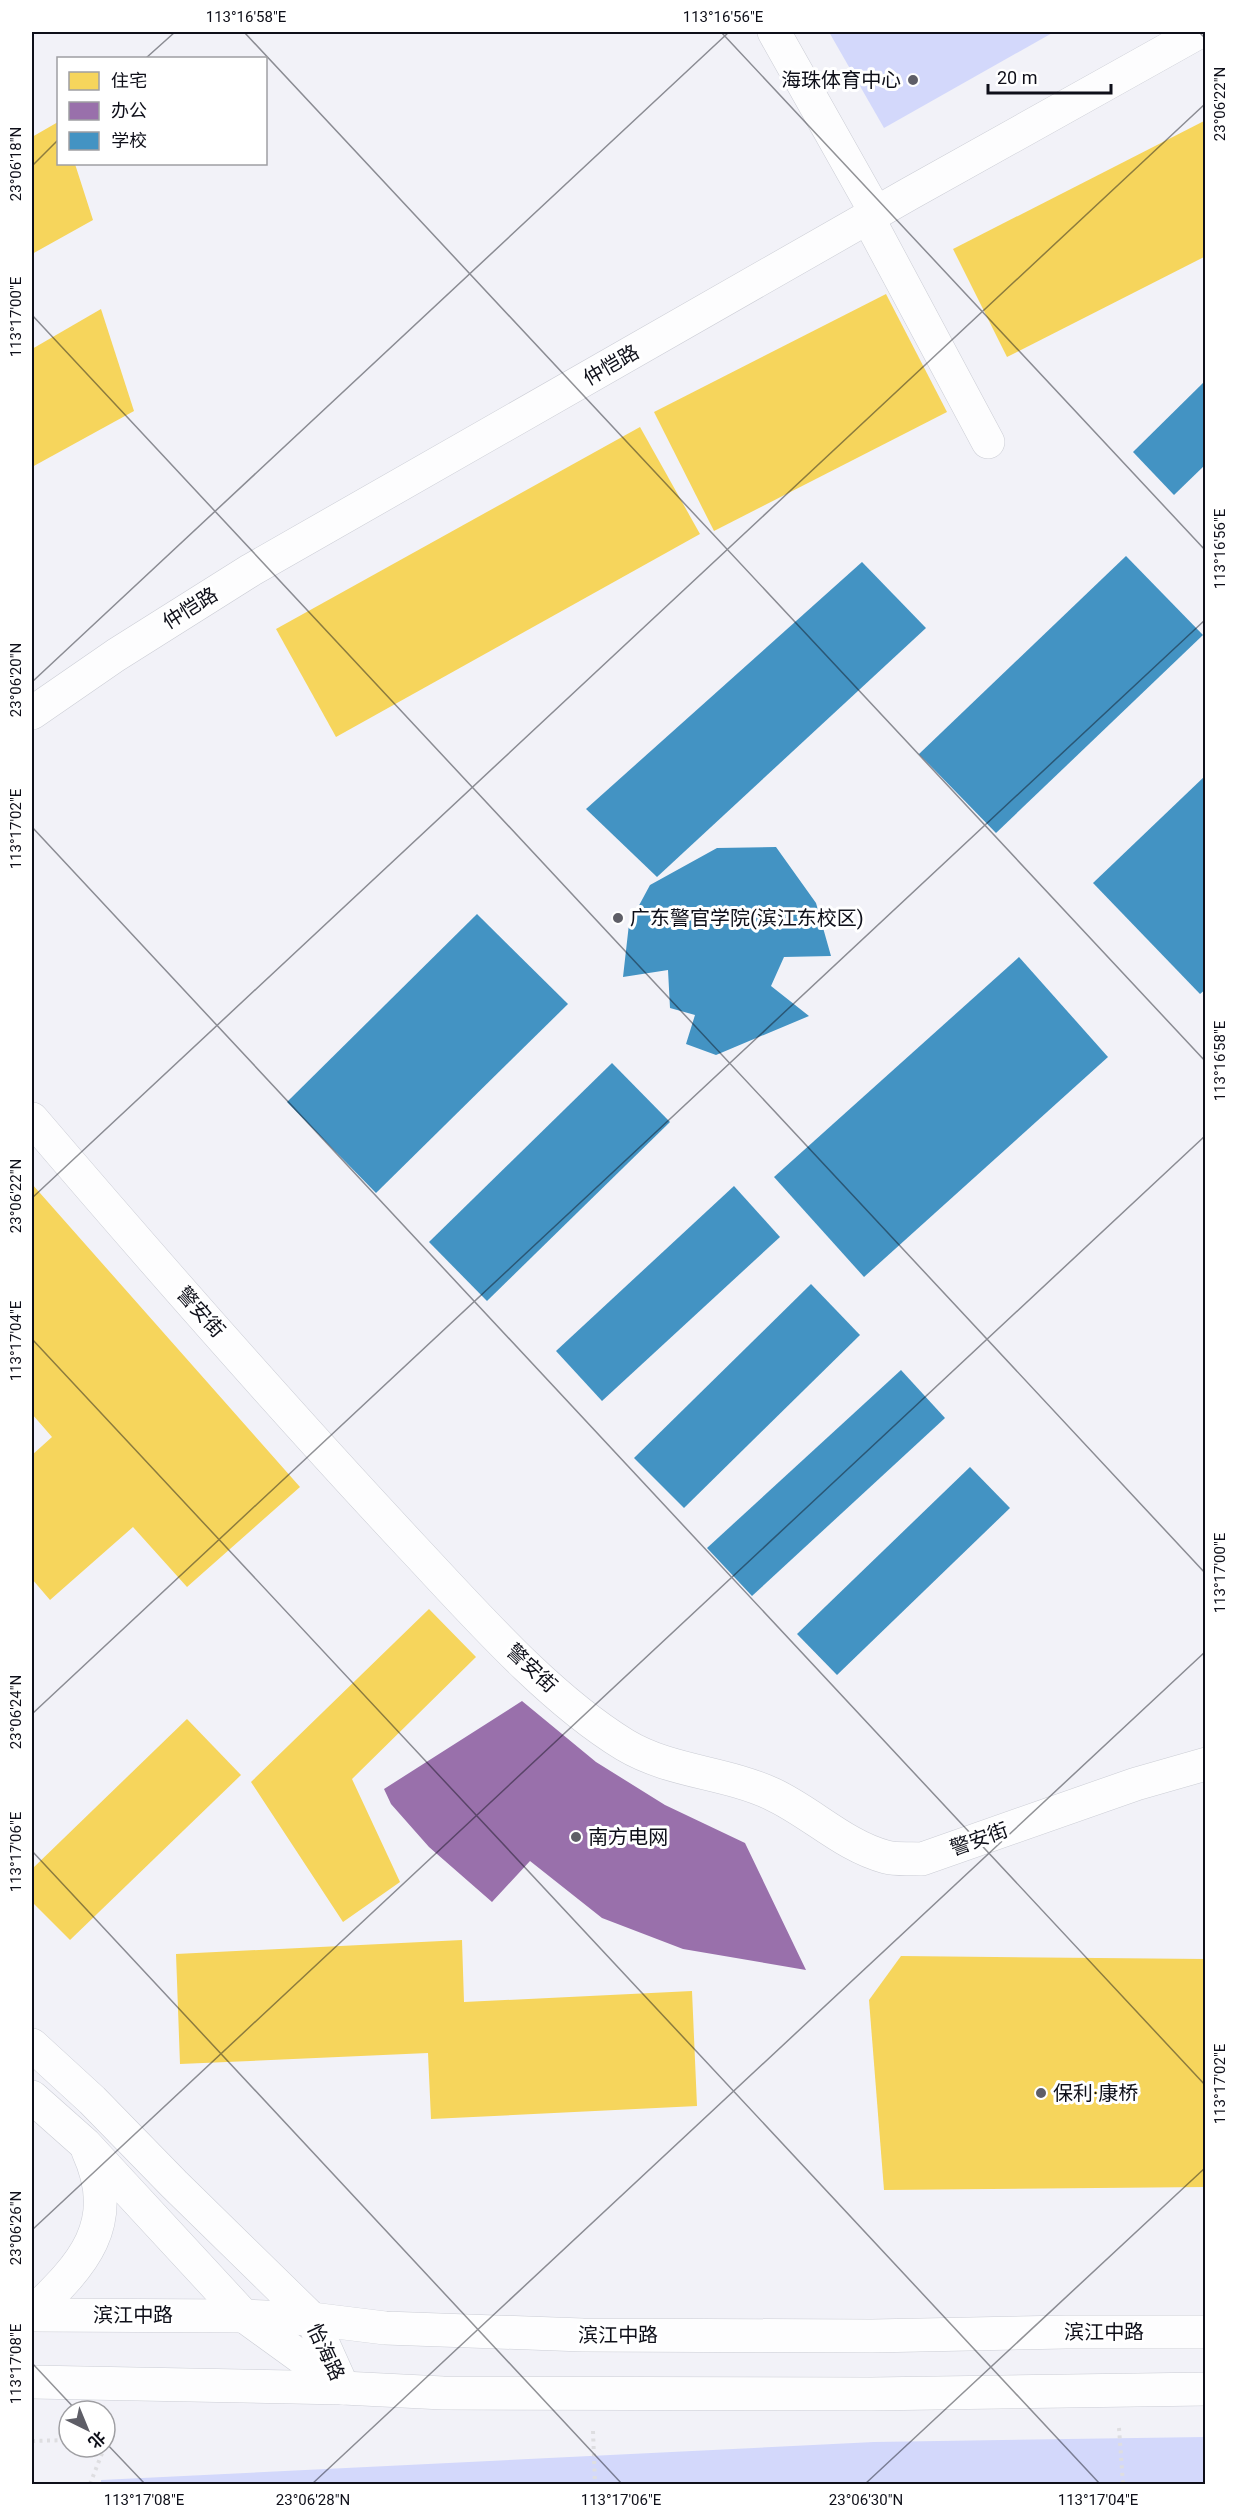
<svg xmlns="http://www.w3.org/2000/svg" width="1237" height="2516" font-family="Roboto,'Noto Sans SC',sans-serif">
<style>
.green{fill:#d3d8fb}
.homes{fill:#f6d55c}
.offices{fill:#9970ab}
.schools{fill:#4393c3}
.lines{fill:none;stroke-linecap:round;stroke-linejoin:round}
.minor-casing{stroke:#cbcdd5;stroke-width:34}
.tertiary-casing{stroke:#cbcdd5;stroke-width:34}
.secondary-casing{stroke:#cbcdd5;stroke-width:34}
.path{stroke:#dedee1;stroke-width:4;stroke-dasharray:3 4.5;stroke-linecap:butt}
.minor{stroke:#fdfdfe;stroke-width:33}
.tertiary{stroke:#fdfdfe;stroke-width:33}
.secondary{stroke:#fdfdfe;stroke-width:33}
.ticks{fill:none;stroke:#0e0f19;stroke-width:1.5;stroke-opacity:0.45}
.poi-dot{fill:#5e5e67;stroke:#fff;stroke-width:2}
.labels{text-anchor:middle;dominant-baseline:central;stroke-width:6;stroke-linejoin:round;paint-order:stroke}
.poi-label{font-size:20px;fill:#0e0f19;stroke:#fff;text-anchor:start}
.street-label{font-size:20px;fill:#0e0f19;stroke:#fff}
.neatline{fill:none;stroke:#0e0f19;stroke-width:2}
.ticks-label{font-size:15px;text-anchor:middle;fill:#0e0f19}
</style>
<rect width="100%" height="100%" fill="#f2f2f8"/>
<g class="green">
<path d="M829 32H1054L884 128Z"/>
<path d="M1205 2437V2484H101V2480L874 2442Z"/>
</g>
<g class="homes">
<path d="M1206 120V256L1007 357 953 249Z"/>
<path d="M58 122V164H75L93 220 32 254V137Z"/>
<path d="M886 294 947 412 714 531 654 412Z"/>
<path d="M101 309 134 411 32 467V349Z"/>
<path d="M640 427 700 534 336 737 276 629Z"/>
<path d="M32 1184 300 1487 187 1587 133 1527 50 1600 32 1579V1455L52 1437 32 1414Z"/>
<path d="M429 1609 476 1657 352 1779 400 1882 343 1922 251 1782Z"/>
<path d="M187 1719 241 1775 70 1940 32 1902V1869Z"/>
<path d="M462 1940 464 2002 692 1991 697 2106 431 2119 428 2053 180 2064 176 1954Z"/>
<path d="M901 1956 1206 1959V2187L884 2190 869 2000Z"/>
</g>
<path class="offices" d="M522 1701 596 1762 665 1805 745 1843 806 1970 683 1949 602 1918 530 1861 492 1902 429 1847 391 1804 384 1789Z"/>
<g class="schools">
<path d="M1206 380V464L1174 495 1133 452Z"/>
<path d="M1126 556 1203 635 996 833 919 754Z"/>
<path d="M862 562 926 628 657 877 586 809Z"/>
<path d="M1206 775V989L1200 994 1093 883Z"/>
<path d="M776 847 816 903 831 956 784 957 771 986 809 1016 716 1055 686 1044 695 1015 670 1008 668 970 623 977 629 924 650 885 717 848Z"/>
<path d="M477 914 568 1004 376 1193 287 1102Z"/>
<path d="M1019 957 1108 1057 864 1277 774 1177Z"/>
<path d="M612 1063 670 1122 487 1301 429 1242Z"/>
<path d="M734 1186 780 1237 602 1401 556 1351Z"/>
<path d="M811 1284 860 1335 684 1508 634 1458Z"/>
<path d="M901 1370 945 1418 752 1596 707 1548Z"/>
<path d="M970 1467 1010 1508 837 1675 797 1634Z"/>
</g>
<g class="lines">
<g class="minor-casing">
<g id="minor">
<path d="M774 32 876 213"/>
<path d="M868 218 988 442"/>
</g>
</g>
<g class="tertiary-casing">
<g id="tertiary">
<path d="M32 713 116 655 251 570 909 194 1199 32"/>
<path d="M32 1119C156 1264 282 1408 412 1547 474 1613 548 1698 625 1745 670 1772 725 1772 772 1794 811 1812 844 1846 886 1857 897 1860 911 1858 922 1859L1136 1784 1206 1764"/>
<path d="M32 2045 92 2100 174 2184 312 2319 343 2388"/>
<path d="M32 2097 85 2144 244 2316 342 2387"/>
<path d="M32 2313C83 2265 121 2224 88 2151"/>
</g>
</g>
<g class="secondary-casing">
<g id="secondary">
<path d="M32 2315 244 2316 312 2319 385 2328 583 2335 872 2336 1066 2332H1206"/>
<path d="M32 2382 343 2388 443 2393 871 2394 1206 2389"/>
</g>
</g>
<g class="path">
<path d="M1119 2428 1123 2484"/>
<path d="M593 2431 595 2484"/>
<path d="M32 2441 69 2440"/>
<path d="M90 2484 108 2438H105"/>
</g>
<use href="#minor" class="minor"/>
<use href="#tertiary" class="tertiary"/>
<use href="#secondary" class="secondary"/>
</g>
<path class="ticks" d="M244 32 1206 1062M721 32 1206 551M1199 32 1206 39M146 58 175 32M32 166 58 140M32 315 1206 1574M32 682 729 32M32 827 1206 2086M32 1198 1206 103M32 1339 1100 2484M32 1714 1206 619M32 1851 622 2484M32 2230 1206 1135M32 2363 77 2411M105 2442 145 2484M312 2484 1206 1651M865 2484 1206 2167"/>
<g class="poi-dot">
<circle cx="913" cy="80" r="6"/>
<circle cx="618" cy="918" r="6"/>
<circle cx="576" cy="1837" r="6"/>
<circle cx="1041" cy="2093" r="6"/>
</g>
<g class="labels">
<g class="poi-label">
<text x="901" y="80" text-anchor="end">海珠体育中心</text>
<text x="630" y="918">广东警官学院(滨江东校区)</text>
<text x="588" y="1837">南方电网</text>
<text x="1053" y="2093">保利·康桥</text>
</g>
<g class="street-label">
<text transform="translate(611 365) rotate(-30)">仲恺路</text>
<text transform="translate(190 608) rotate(-32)">仲恺路</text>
<text transform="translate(201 1312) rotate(48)">警安街</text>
<text transform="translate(532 1668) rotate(43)">警安街</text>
<text transform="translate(979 1839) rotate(-20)">警安街</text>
<text x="133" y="2315">滨江中路</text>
<text x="1104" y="2332">滨江中路</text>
<text x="618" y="2335">滨江中路</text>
<text transform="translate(326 2352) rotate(65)">怡海路</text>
</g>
</g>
<rect width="1237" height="2516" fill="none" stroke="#ffffff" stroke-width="66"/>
<rect x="57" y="57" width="210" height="108" fill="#ffffff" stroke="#9f9fa3" stroke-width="1.5"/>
<rect x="69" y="72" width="30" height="18" fill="#f6d55c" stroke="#9f9fa3" stroke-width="1.5"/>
<text x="111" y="87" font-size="18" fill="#0e0f19">住宅</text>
<rect x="69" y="102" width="30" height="18" fill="#9970ab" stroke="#9f9fa3" stroke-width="1.5"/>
<text x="111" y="117" font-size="18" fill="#0e0f19">办公</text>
<rect x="69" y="132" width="30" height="18" fill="#4393c3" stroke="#9f9fa3" stroke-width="1.5"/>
<text x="111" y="147" font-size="18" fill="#0e0f19">学校</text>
<g transform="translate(87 2429) rotate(137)"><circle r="28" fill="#ffffff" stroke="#9f9fa3" stroke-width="1.5"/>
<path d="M0-4.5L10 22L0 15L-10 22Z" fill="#5e5e67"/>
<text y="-9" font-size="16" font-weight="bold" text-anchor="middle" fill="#0e0f19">北</text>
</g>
<path d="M988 84v9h123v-9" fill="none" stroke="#0e0f19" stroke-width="3"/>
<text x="997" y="84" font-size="18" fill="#0e0f19" stroke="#ffffff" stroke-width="4.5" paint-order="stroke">20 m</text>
<rect x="33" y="33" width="1171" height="2450" class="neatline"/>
<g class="ticks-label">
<text x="246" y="22">113°16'58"E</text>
<text x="723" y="22">113°16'56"E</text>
<text transform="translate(1220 104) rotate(-90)" y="5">23°06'22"N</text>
<text transform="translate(16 164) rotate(-90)" y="5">23°06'18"N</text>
<text transform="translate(16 317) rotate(-90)" y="5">113°17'00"E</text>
<text transform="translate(1220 549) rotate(-90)" y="5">113°16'56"E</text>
<text transform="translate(16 680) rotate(-90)" y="5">23°06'20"N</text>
<text transform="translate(16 829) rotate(-90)" y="5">113°17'02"E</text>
<text transform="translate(1220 1061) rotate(-90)" y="5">113°16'58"E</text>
<text transform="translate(16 1196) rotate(-90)" y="5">23°06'22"N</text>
<text transform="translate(16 1341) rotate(-90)" y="5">113°17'04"E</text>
<text transform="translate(1220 1573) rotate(-90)" y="5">113°17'00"E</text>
<text transform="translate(16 1712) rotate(-90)" y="5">23°06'24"N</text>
<text transform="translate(16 1852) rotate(-90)" y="5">113°17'06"E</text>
<text transform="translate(1220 2084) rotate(-90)" y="5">113°17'02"E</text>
<text transform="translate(16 2228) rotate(-90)" y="5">23°06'26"N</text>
<text transform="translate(16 2364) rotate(-90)" y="5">113°17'08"E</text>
<text x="144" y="2505">113°17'08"E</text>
<text x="313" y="2505">23°06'28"N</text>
<text x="621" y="2505">113°17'06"E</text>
<text x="866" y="2505">23°06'30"N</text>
<text x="1098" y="2505">113°17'04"E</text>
</g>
</svg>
